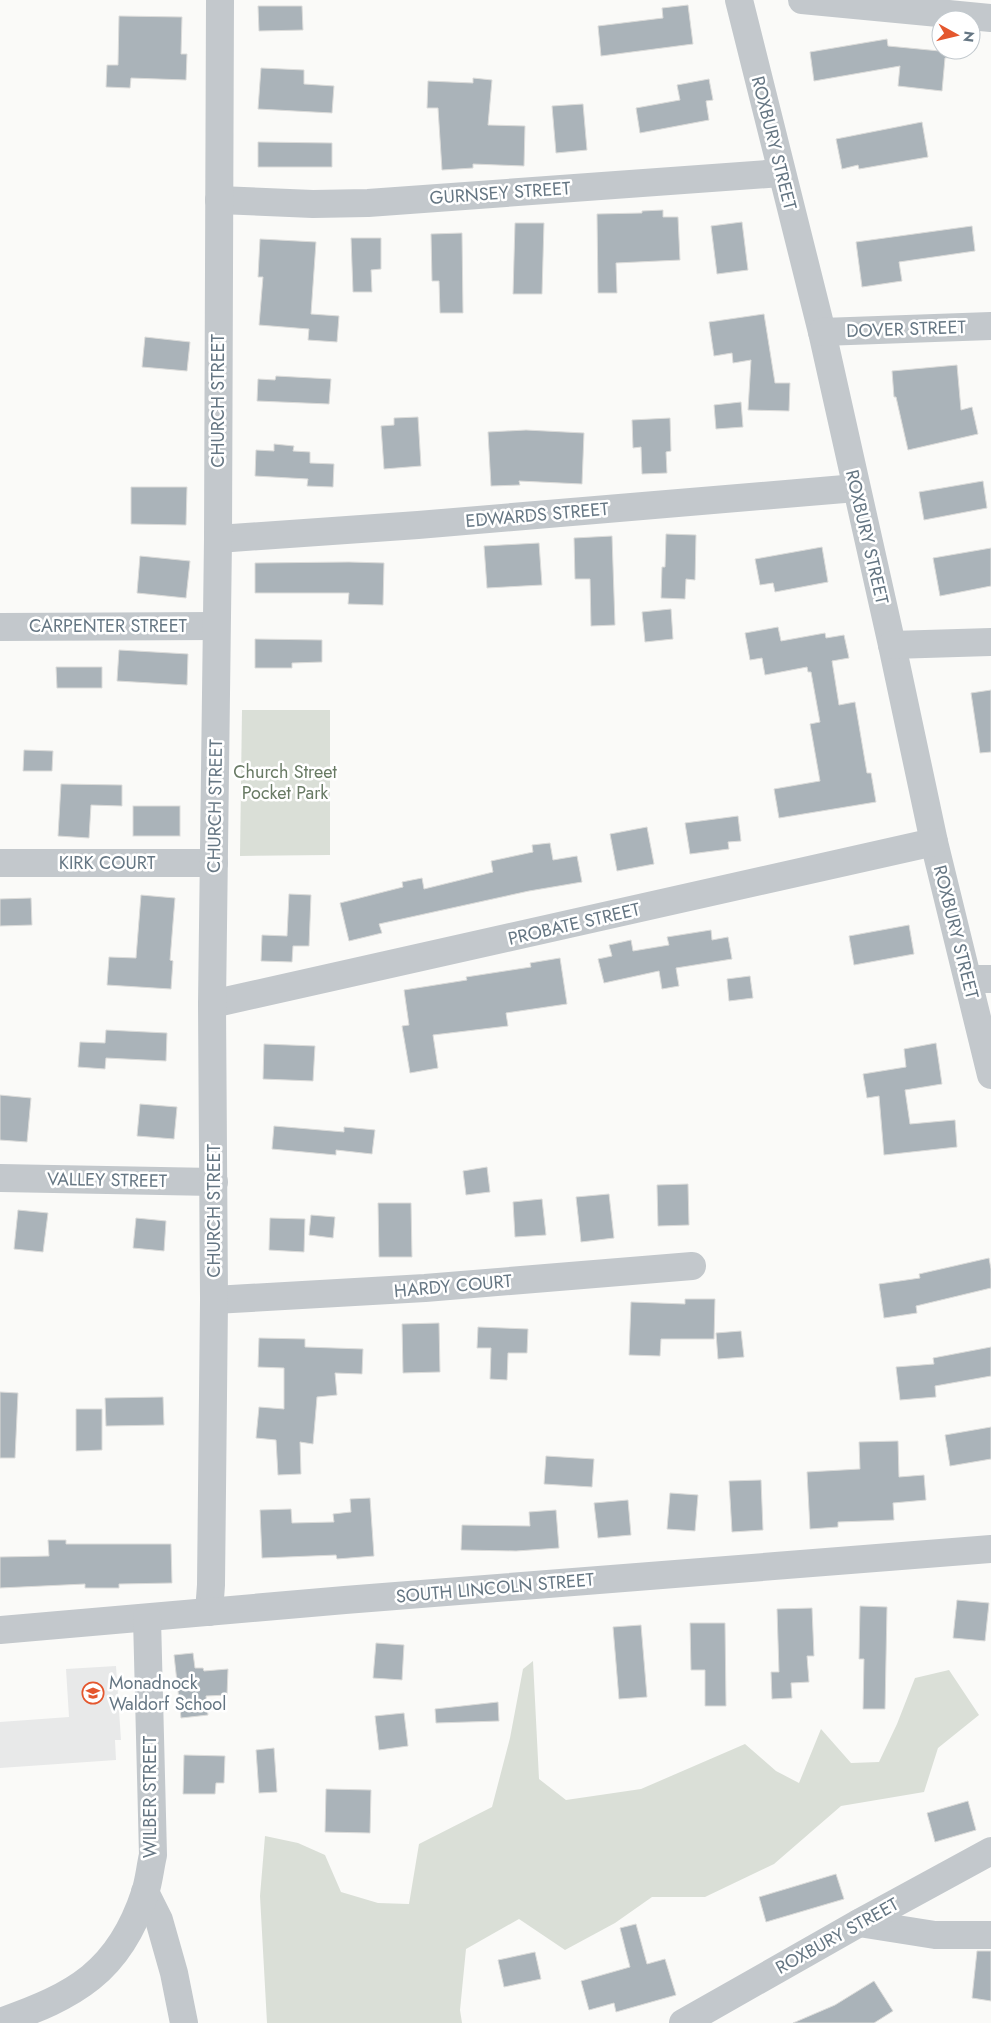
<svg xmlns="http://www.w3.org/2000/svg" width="991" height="2023" font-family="Jost,sans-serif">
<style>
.built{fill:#e8e9e9}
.green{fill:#dadfd7}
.building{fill:#aab3b9;stroke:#dcdcda}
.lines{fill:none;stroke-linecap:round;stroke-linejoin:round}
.minor{stroke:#c3c8cc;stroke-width:28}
.labels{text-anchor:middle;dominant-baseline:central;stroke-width:5;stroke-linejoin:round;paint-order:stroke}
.street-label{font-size:18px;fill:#657683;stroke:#fff}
.park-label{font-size:18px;fill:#687a64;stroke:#fff}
.poi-label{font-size:18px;fill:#657683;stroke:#fff;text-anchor:start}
</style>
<rect width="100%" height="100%" fill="#fafaf8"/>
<path class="built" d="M116 1666 121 1740H115L116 1760 0 1768V1722L69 1717 66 1669Z"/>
<g class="green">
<path d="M242 710H330V855L240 856Z"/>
<path d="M533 1661 539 1779 566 1800 641 1789 745 1744 776 1771 799 1783 821 1729 851 1763 879 1762 897 1724 915 1678 949 1670 979 1715 938 1748 924 1792 841 1806 774 1864 705 1897H652L615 1923 565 1950 519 1919 466 1949 460 2010 462 2023H267L260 1896 265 1836 298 1843 325 1855 341 1892 378 1903 409 1904 419 1844 492 1807 510 1738 523 1669Z"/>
</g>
<g class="building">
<path d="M688 5 693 44 601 56 598 26 663 18 662 8Z"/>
<path d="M258 6H302L303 30 259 31Z"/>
<path d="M119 16 182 17 181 54H187L186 80 131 78 130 88 106 87 107 65H118Z"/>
<path d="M887 39 888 46 950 52 951 57 945 58 942 91 898 86 900 66 814 81 810 52Z"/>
<path d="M261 68 304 70V84L334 86 332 113 258 109Z"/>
<path d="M473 78 492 80 488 125 525 126 524 166 473 164V168L442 170 438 108H427L428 81 473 83Z"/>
<path d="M709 79 713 100 706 101 709 120 640 133 636 108 680 100 677 85Z"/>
<path d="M583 104 587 150 556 153 552 106Z"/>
<path d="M922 122 928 157 859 169 858 165 842 169 836 139Z"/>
<path d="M258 142 332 143V167H258Z"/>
<path d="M663 210V217H678L680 260 616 263 617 293H598L597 214 642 213V211Z"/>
<path d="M742 222 748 270 717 274 711 226Z"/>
<path d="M515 223H544L542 294H513Z"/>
<path d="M972 226 975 251 899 262 902 281 862 287 856 242Z"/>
<path d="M462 233 463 313H440L439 281H432L431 234Z"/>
<path d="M351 238H381V269L371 270 372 292H353Z"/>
<path d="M260 239 316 242 311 314 339 316 337 342 308 340 309 329 259 325 263 277H258Z"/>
<path d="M764 314 775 383H790L789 411 748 410 751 360 733 363 732 353 714 356 709 322Z"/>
<path d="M145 337 190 342 187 371 142 367Z"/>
<path d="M957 365 961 410 972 407 978 434 908 450 896 397H894L892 371Z"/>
<path d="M276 376 331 379 329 404 257 401 258 379 275 380Z"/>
<path d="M741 402 743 427 716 429 714 405Z"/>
<path d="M418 417 421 466 384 469 381 426 394 425V418Z"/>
<path d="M670 418 671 451 666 452 667 473 642 474 641 447 633 448 632 420Z"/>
<path d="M526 430 584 433 582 484 519 481 520 485 491 486 488 432Z"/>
<path d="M274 444 294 446 293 451 310 452V463L334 464 333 487 307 486 308 479 255 476 256 450 274 451Z"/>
<path d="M983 481 987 508 924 520 919 492Z"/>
<path d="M131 487H187L186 525 131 524Z"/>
<path d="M666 534 696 535 695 580 686 579 685 599 661 598 662 567H665Z"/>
<path d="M612 536 615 625 591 626 590 579H575L574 538Z"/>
<path d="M539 543 542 585 487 588 484 546Z"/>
<path d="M822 547 828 582 775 592 773 583 760 585 755 559Z"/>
<path d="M991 548V586L940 596 933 558Z"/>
<path d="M140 556 190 561 186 598 137 593Z"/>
<path d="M349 562 384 563 383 605 348 604 349 593H255V563Z"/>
<path d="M671 609 673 639 645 642 642 612Z"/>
<path d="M778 627 781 641 825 633 826 638 844 635 849 658 832 661 839 705 855 702 867 773H871L876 802 779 818 774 789 820 781 810 724 820 722 811 672H808L807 667 765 675 762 658 750 660 745 633Z"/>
<path d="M255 639 322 640V662L292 663V668H255Z"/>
<path d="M119 650 188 654 187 685 117 681Z"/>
<path d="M56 667H102V688H57Z"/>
<path d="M991 690V752L980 753 971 693Z"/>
<path d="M24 750 53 751 52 771H23Z"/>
<path d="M61 784 122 785V806L91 805 89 838 58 836Z"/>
<rect x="133" y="806" width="47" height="30"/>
<path d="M738 816 741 841 728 842 729 849 690 854 685 823Z"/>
<path d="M647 827 654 864 617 871 610 834Z"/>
<path d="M550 843 553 860 577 856 582 882 529 891 379 924 382 933 349 941 340 903 403 887 402 882 422 878 424 889 493 872 491 861 533 852 532 845Z"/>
<path d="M289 894 311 895 309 946H293L292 962 261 961 262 935 287 936Z"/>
<path d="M141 895 175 898 170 960 173 961 171 989 107 985 109 957 136 958Z"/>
<path d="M31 898 32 925 0 926V899Z"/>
<path d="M909 925 914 954 854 965 849 936Z"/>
<path d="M711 930 712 940 728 937 732 959 676 968 679 986 662 989 659 971 604 983 598 959 612 956 609 945 631 940 633 951 669 945 667 937Z"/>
<path d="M560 958 567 1004 506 1013 508 1026 433 1035 438 1068 410 1073 402 1026 409 1025 404 990 467 980 466 977 531 967 530 963Z"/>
<path d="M750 976 753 998 729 1001 727 979Z"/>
<path d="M106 1030 167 1033 166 1061 106 1058 105 1069 78 1067 80 1042 105 1043Z"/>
<path d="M936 1043 942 1084 905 1090 910 1124 955 1120 957 1147 884 1155 879 1096 867 1098 863 1074 906 1067 904 1049Z"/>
<path d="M264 1044 315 1046 313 1081 263 1079Z"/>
<path d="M0 1095 31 1098 27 1142 0 1140Z"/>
<path d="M140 1104 177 1107 174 1139 137 1136Z"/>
<path d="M274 1126 344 1132V1127L375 1130 372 1154 336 1150V1155L272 1149Z"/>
<path d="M487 1167 490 1192 466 1195 463 1171Z"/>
<path d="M688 1184 689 1225 658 1226 657 1185Z"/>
<path d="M609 1194 614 1238 581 1242 576 1197Z"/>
<path d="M542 1199 546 1235 515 1237 513 1202Z"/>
<path d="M378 1203H411L412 1257H379Z"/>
<path d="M18 1210 48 1213 43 1252 14 1249Z"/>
<path d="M311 1215 335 1217 333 1238 309 1235Z"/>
<path d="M136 1218 166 1221 164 1251 133 1248Z"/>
<path d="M270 1218 305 1219 304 1252 269 1250Z"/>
<path d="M989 1258 991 1269V1288L916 1306 917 1313 884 1318 879 1284 920 1278 919 1274Z"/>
<path d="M685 1299H715L714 1339H661L660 1356 629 1355 631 1302 685 1304Z"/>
<path d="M439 1323 440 1372 403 1373 402 1324Z"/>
<path d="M478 1327 528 1329 527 1353H508L507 1380 490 1379 491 1348H477Z"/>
<path d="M741 1331 744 1357 718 1359 716 1333Z"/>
<path d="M259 1338 305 1339V1347L363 1349 362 1374 335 1373 337 1395 317 1397 313 1444 300 1442 301 1474 278 1475 276 1440 256 1438 259 1407 284 1409V1368L258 1367Z"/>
<path d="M991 1347V1376L935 1386 936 1397 900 1400 896 1367 934 1364 933 1358Z"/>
<path d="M0 1392 18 1393 15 1458H0Z"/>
<path d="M163 1397 164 1425 106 1426 105 1398Z"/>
<path d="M76 1409H102V1450L76 1451Z"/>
<path d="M991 1427V1459L950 1466 945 1435Z"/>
<path d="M898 1441 899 1477 924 1475 926 1500 893 1503 894 1520 838 1522V1527L810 1529 807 1472 860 1469 859 1442Z"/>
<path d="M546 1456 594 1459 592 1487 544 1484Z"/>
<path d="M761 1480 763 1530 732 1532 729 1481Z"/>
<path d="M670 1493 698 1495 695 1531 667 1529Z"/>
<path d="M370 1498 374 1556 337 1559 336 1555 262 1558 260 1510 291 1509 292 1523 334 1522 333 1514 351 1512 350 1499Z"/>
<path d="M628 1500 631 1535 598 1538 594 1503Z"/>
<path d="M556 1510 559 1548 516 1551 461 1550 462 1525 530 1526 529 1512Z"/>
<path d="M48 1540H66V1544H171L172 1583 119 1584V1588H85V1584L0 1588V1557L49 1556Z"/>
<path d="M957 1600 989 1603 985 1641 953 1638Z"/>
<path d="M860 1606 887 1607 885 1709H863L864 1659H859Z"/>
<path d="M812 1608 814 1656H807L809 1682 791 1683 792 1698 772 1699 771 1672H779L777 1609Z"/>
<path d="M690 1623H725L726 1706H705V1670H691Z"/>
<path d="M641 1625 647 1697 619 1699 613 1627Z"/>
<path d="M376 1643 404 1645 402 1680 373 1678Z"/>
<path d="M193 1653 195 1668H203L204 1671 228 1669 227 1695 206 1696 208 1715 181 1718 174 1655Z"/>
<path d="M498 1702 499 1721 436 1723 435 1709Z"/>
<path d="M404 1713 408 1746 379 1750 375 1716Z"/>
<path d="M274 1748 277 1792 259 1793 256 1750Z"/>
<path d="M184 1755 225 1756 224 1783H216L215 1794H183Z"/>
<path d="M326 1789 371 1790 370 1833 325 1832Z"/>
<path d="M968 1801 976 1830 935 1842 927 1813Z"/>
<path d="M836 1874 844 1899 766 1922 759 1897Z"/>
<path d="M636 1924 647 1964 665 1959 676 1995 616 2012 614 2003 589 2010 581 1981 630 1967 620 1928Z"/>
<path d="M977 1951H991V2001L972 1998Z"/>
<path d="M535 1952 541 1979 504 1987 498 1960Z"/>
<path d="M874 1981 893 2011 874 2023H793L835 2005Z"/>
</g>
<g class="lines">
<g class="minor">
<path d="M739 0 822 332 892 645 934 842 991 1075"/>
<path d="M802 0 991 18"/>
<path d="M219 200 313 204 368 203 781 173"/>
<path d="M822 332 991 326"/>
<path d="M218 539 418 525 856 488"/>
<path d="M0 627 216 626"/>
<path d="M892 645 991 642"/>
<path d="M0 863H214"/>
<path d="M968 979H991"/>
<path d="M212 1004 934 842"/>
<path d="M0 1178 214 1182"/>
<path d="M214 1300 425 1288 692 1266"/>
<path d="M209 1612 211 1585 214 1300 212 1004 218 539 220 0"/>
<path d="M0 1630 345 1600 991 1549"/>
<path d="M145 1892 159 1920 174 1973 184 2023"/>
<path d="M859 1923 935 1935H991"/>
<path d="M0 2022C75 1996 119 1972 145 1893 149 1881 150 1868 153 1855L147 1618"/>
<path d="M683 2023 859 1923 991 1851"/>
</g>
</g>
<defs>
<g id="school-ring" transform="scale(1.125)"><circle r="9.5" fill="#fff" stroke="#e4572e" stroke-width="1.5"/><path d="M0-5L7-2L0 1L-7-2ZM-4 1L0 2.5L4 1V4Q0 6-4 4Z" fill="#e4572e"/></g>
</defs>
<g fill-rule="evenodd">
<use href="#school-ring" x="93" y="1693"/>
</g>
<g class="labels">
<g class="street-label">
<text transform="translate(774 143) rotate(76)">ROXBURY STREET</text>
<text transform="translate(500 193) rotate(-4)">GURNSEY STREET</text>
<text transform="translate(906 329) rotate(-2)">DOVER STREET</text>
<text transform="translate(218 401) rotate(-90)">CHURCH STREET</text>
<text transform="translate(537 515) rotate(-5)">EDWARDS STREET</text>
<text transform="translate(867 537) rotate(77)">ROXBURY STREET</text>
<text x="108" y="626">CARPENTER STREET</text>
<text transform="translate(215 806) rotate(-89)">CHURCH STREET</text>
<text x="107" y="863">KIRK COURT</text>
<text transform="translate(574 924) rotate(-13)">PROBATE STREET</text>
<text transform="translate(956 932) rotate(76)">ROXBURY STREET</text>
<text transform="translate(107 1180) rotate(1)">VALLEY STREET</text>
<text transform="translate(214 1211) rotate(-90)">CHURCH STREET</text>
<text transform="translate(453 1286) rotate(-5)">HARDY COURT</text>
<text transform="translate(495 1588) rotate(-5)">SOUTH LINCOLN STREET</text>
<text transform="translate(150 1797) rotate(-90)">WILBER STREET</text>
<text transform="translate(837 1936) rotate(-29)">ROXBURY STREET</text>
</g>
<g class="park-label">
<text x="285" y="772">Church Street<tspan x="285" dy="21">Pocket Park</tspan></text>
</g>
<g class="poi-label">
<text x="109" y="1683">Monadnock<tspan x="109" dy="21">Waldorf School</tspan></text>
</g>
</g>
<g transform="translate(956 35) rotate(98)"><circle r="24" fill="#ffffff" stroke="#c1c8cd"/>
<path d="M0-4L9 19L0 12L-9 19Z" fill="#e4572e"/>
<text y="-8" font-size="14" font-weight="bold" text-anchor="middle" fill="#657683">N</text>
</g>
</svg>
